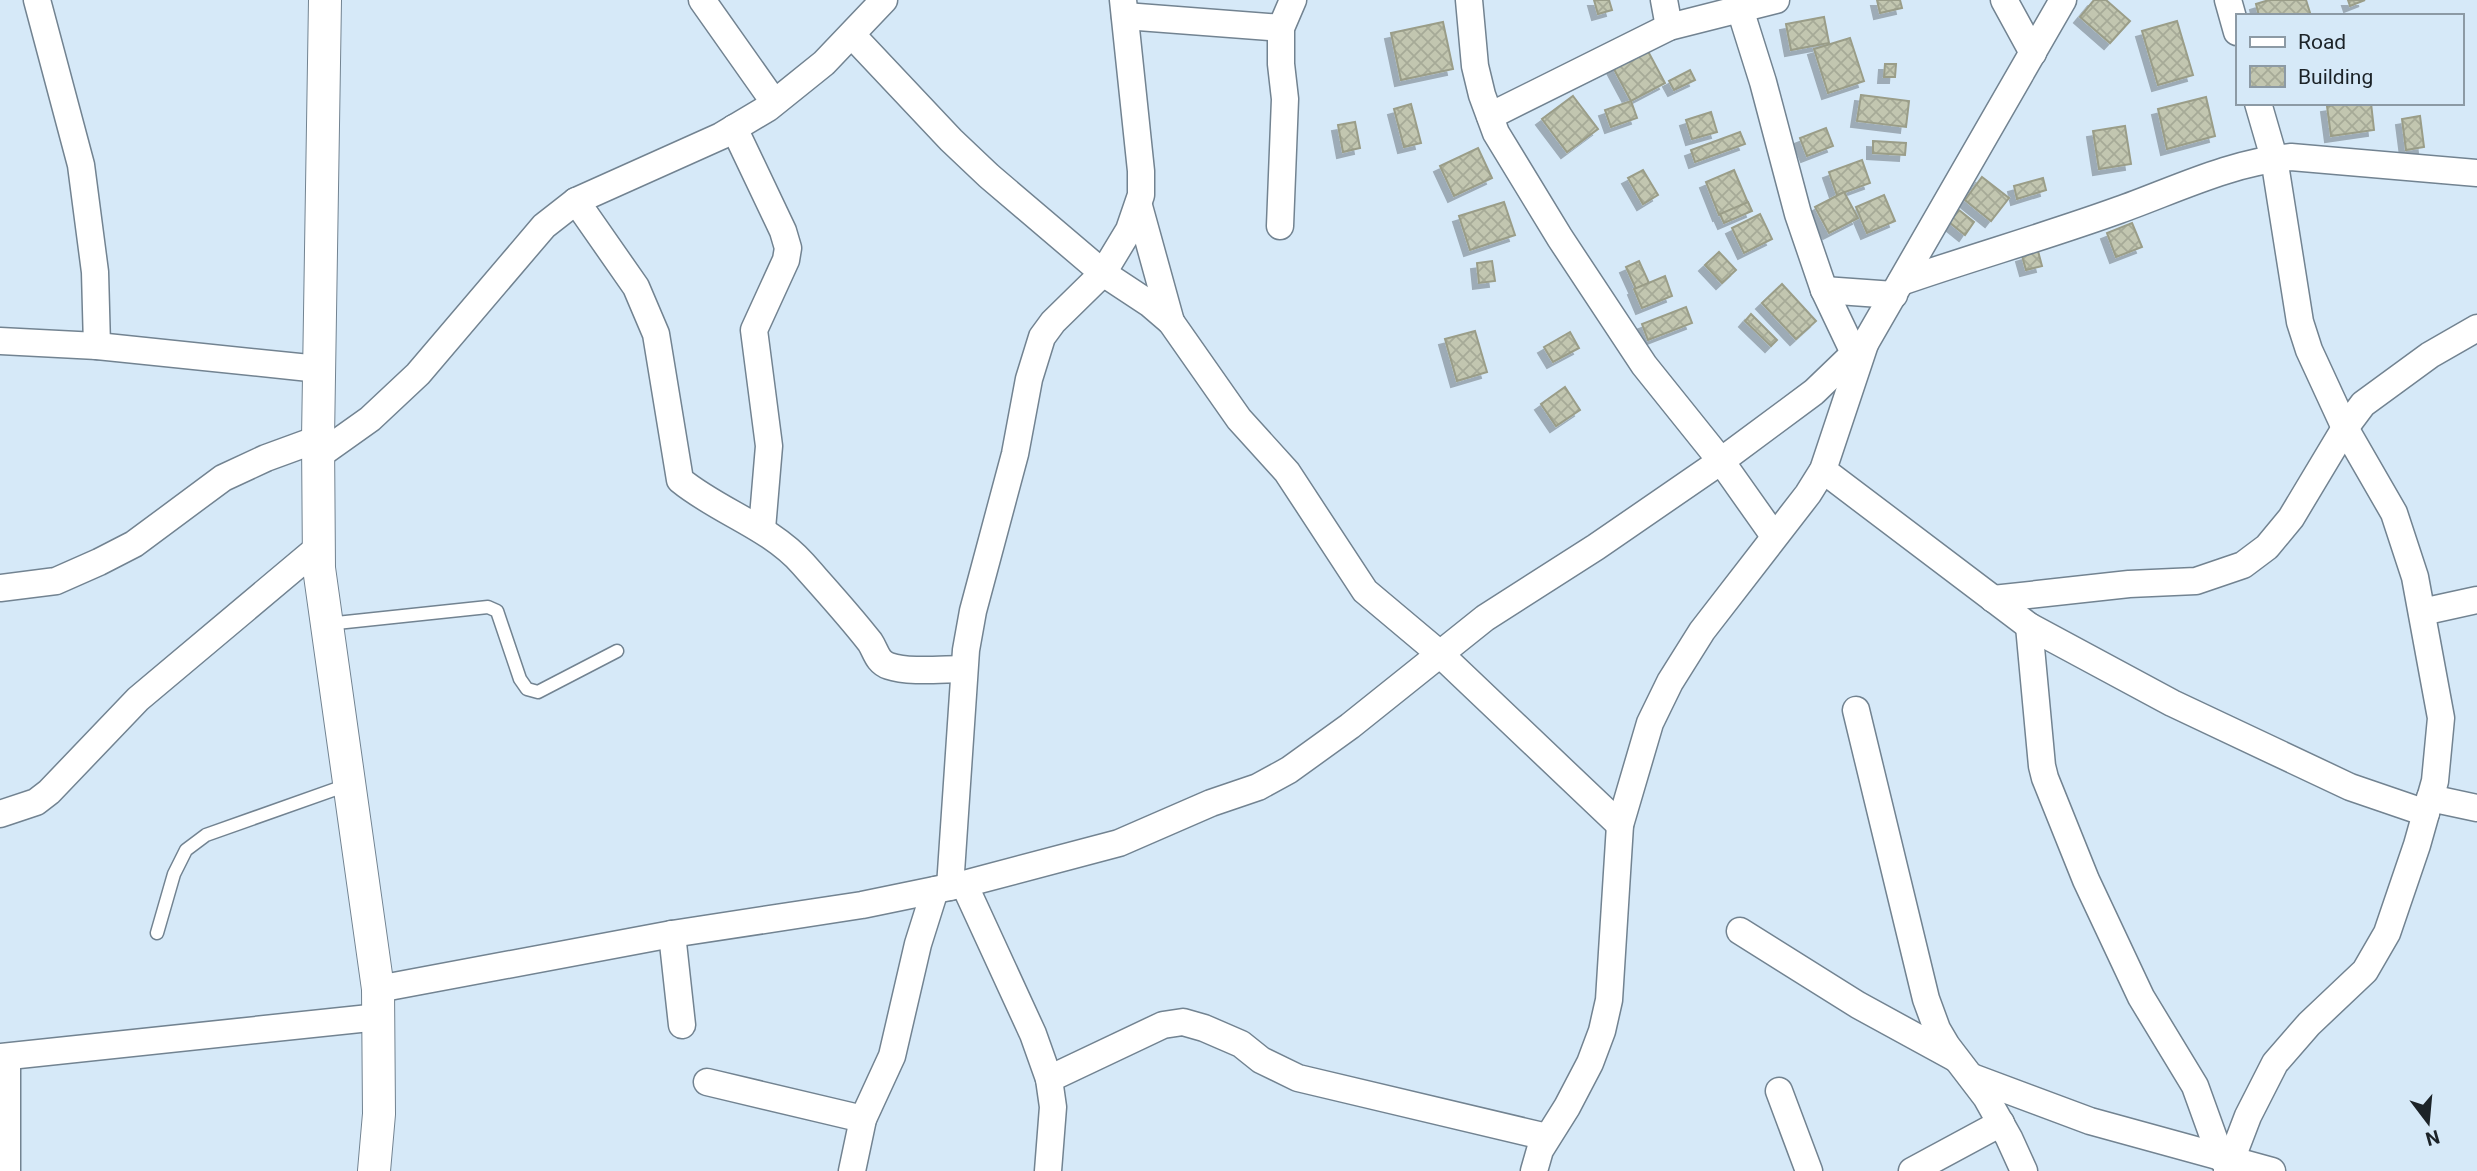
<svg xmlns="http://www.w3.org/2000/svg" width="2477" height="1171" font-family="Roboto,sans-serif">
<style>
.building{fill:url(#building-cross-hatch);stroke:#9a9d88;stroke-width:2;filter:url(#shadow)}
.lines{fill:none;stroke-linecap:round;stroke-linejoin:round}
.service-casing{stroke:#728391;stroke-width:15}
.minor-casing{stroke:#728391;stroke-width:29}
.tertiary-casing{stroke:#728391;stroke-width:34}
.service{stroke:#fff;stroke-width:12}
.minor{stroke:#fff;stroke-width:26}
.tertiary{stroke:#fff;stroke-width:32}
</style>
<defs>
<pattern id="building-cross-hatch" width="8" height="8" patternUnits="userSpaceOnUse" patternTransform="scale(1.75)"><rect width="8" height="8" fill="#c2c6b0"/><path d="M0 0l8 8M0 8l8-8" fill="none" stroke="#a6aa97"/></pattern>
<filter id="shadow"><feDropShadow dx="-6" dy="6" stdDeviation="0" flood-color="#0004"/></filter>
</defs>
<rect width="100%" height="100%" fill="#d6e9f8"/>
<g class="building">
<path d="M1594 0H1609L1612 10 1598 14Z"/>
<path d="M1877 0H1900L1902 8 1880 13Z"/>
<path d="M2094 0H2106L2130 21 2110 43 2080 17Z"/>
<path d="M2269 0H2306L2311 16H2259L2256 4Z"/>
<path d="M2348 0H2365L2350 6Z"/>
<path d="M1824 17 1829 43 1791 50 1786 24Z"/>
<path d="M2177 21 2193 75 2158 85 2142 31Z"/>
<path d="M1443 22 1453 69 1401 80 1391 33Z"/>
<path d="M1850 38 1864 81 1828 93 1814 49Z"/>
<path d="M1642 40 1665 83 1631 101 1608 58Z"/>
<path d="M1885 64H1896L1895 77H1884Z"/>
<path d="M1690 70 1695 80 1674 90 1669 81Z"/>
<path d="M1861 95 1909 101 1906 127 1857 121Z"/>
<path d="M1573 96 1598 129 1567 152 1542 119Z"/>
<path d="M2206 97 2215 136 2167 149 2158 109Z"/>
<path d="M1631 101 1637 118 1611 127 1605 110Z"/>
<path d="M2347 103H2371L2374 130 2331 136 2327 106Z"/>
<path d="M1411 104 1421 143 1404 147 1394 109Z"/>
<path d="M1711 112 1717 132 1692 139 1686 120Z"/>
<path d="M2420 116 2424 147 2406 150 2402 119Z"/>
<path d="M1355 122 1360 148 1343 152 1338 125Z"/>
<path d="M2125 126 2131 164 2099 169 2093 131Z"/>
<path d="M1826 128 1833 146 1807 156 1800 138Z"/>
<path d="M1740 132 1745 144 1695 162 1691 150Z"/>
<path d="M1873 141 1906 143 1905 155 1873 153Z"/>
<path d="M1478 148 1492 178 1454 196 1440 166Z"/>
<path d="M1862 160 1870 183 1837 195 1829 172Z"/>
<path d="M1643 170 1658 195 1643 204 1628 178Z"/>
<path d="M1734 170 1748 203 1719 215 1706 182Z"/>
<path d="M1982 177 2009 198 1991 221 1965 200Z"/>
<path d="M2043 178 2046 190 2017 199 2014 186Z"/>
<path d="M1844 192 1858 218 1829 233 1815 207Z"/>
<path d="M1884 195 1895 221 1867 233 1856 207Z"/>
<path d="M1504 202 1515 235 1470 250 1459 216Z"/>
<path d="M1748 202 1752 211 1724 223 1720 214Z"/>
<path d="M1959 210 1974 222 1965 235 1949 222Z"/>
<path d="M1760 214 1772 239 1744 253 1732 228Z"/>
<path d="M2132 223 2142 247 2116 257 2107 233Z"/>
<path d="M2038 251 2042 266 2026 270 2022 256Z"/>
<path d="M1719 252 1736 270 1722 283 1705 265Z"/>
<path d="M1492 261 1495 281 1479 283 1477 263Z"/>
<path d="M1639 261 1649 283 1636 289 1626 267Z"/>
<path d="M1665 276 1672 296 1642 308 1634 289Z"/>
<path d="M1782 284 1816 321 1796 339 1762 303Z"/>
<path d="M1686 307 1692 323 1648 340 1642 324Z"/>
<path d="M1751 314 1777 340 1771 346 1745 321Z"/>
<path d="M1475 331 1487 372 1457 381 1445 339Z"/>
<path d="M1570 332 1579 348 1553 362 1544 347Z"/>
<path d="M1565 387 1580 410 1556 426 1541 404Z"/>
</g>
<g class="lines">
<g class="service-casing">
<g id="service">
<path d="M327 624 488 607 497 611 520 679 527 689 538 692 617 651"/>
<path d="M157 933 174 874 186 850 206 835 350 784"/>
</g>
</g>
<g class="minor-casing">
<g id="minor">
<path d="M37 0 81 165 95 272 97 346"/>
<path d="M702 0 774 102"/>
<path d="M1469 0 1475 66 1482 95 1496 133 1560 238 1644 365 1721 461 1774 536"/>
<path d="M1664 0 1669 27"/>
<path d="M2004 0 2033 53"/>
<path d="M2228 0 2237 32"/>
<path d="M1740 9 1763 82 1798 214 1824 290 1854 353"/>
<path d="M1125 16 1281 28"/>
<path d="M852 35 951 140 989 176 1103 273 1150 304 1171 322 1239 419 1287 472 1365 591 1440 654 1620 825"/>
<path d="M1490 116 1669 27 1776 0"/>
<path d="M734 128 783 231 788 248 786 260 754 330 769 446 762 529"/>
<path d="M576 201 636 287 656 334 680 480C719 512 769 526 803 564 826 590 849 615 870 642 876 651 877 662 889 666 909 673 943 669 964 669"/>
<path d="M1139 206 1171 322"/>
<path d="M1280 226 1285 99 1281 64V28L1293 0"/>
<path d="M1901 282C1973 257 2047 236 2119 210 2175 190 2231 162 2291 157L2477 173"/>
<path d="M1824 290 1894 295"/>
<path d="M0 341 97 346 319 369"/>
<path d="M318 456 370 419 418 374 544 226 576 201 721 136 768 108 824 63 884 0"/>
<path d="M1823 470 2029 626 2172 703 2350 787 2426 813"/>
<path d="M0 588 56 581 99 562 134 544 223 478 266 458 318 439"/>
<path d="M1993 599 2129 584 2196 581 2243 565 2267 547 2291 518 2345 428 2363 404 2430 355 2477 328"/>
<path d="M2422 612 2477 600"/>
<path d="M2029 626 2042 766 2045 778 2086 880 2141 997 2195 1086 2221 1158"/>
<path d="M1856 710 1926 999 1937 1029 1947 1046 1986 1097 2009 1138 2024 1171"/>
<path d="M2430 798 2477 808"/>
<path d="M0 814 36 802 49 792 138 699 319 547"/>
<path d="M964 884 1033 1034 1049 1079 1053 1107 1048 1171"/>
<path d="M950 887 966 650 973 611 1015 454 1029 379 1042 337 1053 322 1103 273 1129 230 1141 195V171L1123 0"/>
<path d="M1740 931 1858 1005 1955 1058"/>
<path d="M672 934 682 1025"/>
<path d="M378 989 672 934 862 905 964 884 1119 843 1211 803 1258 787 1289 770 1350 726 1485 618 1596 547 1721 461 1814 392 1866 342 2063 0"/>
<path d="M0 1057 379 1017"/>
<path d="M7 1057V1171"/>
<path d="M1972 1077 2090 1121 2272 1171"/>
<path d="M1049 1079 1163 1025 1183 1022 1204 1028 1241 1044 1261 1060 1298 1078 1547 1137"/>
<path d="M707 1082 863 1119"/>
<path d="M1779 1091 1809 1171"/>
<path d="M852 1171 863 1119 892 1056 918 944 935 890"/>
<path d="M1534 1171 1540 1150 1567 1107 1590 1063 1602 1031 1609 1000 1620 825 1650 723 1670 682 1702 631 1808 494 1823 470 1865 344"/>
<path d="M1912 1171 2001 1123"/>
<path d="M2227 1171 2248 1116 2275 1063 2309 1024 2365 971 2387 933 2417 845 2435 781 2441 718 2415 577 2394 513 2345 428 2309 350 2300 322 2274 158 2258 103"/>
</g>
</g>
<g class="tertiary-casing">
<path id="tertiary" d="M325 0 318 439 319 568 378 989 379 1114 374 1171"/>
</g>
<use href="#service" class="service"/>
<use href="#minor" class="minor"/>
<use href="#tertiary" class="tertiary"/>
</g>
<rect x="2236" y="14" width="228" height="91" fill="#d6e9f8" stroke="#8c9aa5" stroke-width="2"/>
<rect x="2250" y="37" width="35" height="10" fill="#ffffff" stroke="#8c9aa5" stroke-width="2"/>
<text x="2298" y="49" font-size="21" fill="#1c2328">Road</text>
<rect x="2250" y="66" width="35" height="21" fill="url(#building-cross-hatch)" stroke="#8c9aa5" stroke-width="2"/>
<text x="2298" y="84" font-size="21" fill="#1c2328">Building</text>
<g transform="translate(2428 1122) rotate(164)" stroke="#d6e9f8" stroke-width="5" paint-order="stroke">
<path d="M0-5L12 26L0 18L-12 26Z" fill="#1c2328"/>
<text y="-10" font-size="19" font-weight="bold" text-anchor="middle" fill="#1c2328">N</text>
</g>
</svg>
